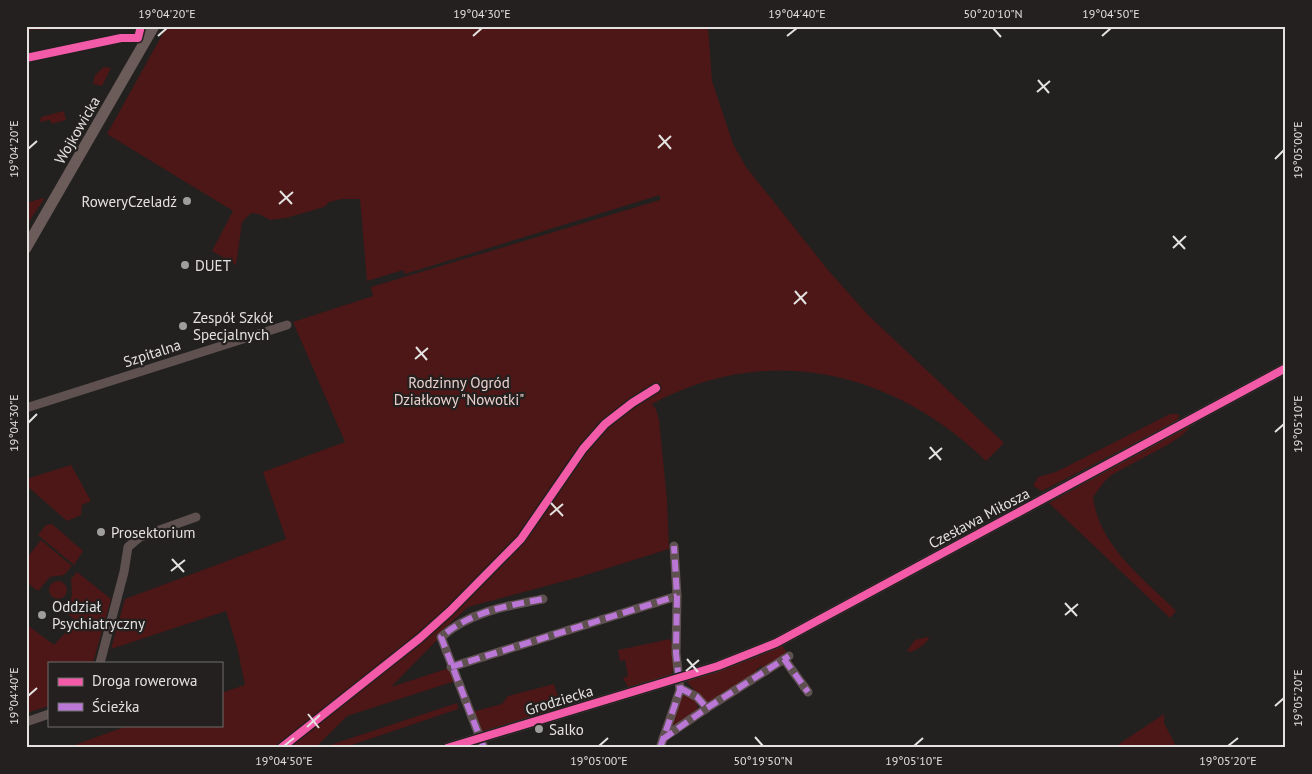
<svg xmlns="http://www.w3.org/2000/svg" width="1312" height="774" font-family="'PT Sans',sans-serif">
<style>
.green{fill:#4c1716}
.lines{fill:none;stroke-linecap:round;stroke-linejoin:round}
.street{stroke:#5e5150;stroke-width:9}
.secondary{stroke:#6b5c5a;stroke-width:11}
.quiet{stroke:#ba77d6;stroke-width:6;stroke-dasharray:12 6;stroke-linecap:butt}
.cycleway-casing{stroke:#23201f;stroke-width:11}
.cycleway{stroke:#f35aa7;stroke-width:8}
.ticks{fill:none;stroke:#e4e2e1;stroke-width:2}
.poi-dot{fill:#a09e9d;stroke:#23201f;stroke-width:2}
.labels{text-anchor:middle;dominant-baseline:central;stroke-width:4.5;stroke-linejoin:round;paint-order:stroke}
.street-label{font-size:15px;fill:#e4e2e1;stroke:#23201f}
.poi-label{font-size:15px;fill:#e4e2e1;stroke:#23201f;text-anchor:start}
.park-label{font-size:15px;fill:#ecd1cd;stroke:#23201f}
.neatline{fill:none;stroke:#e4e2e1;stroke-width:2}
.ticks-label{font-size:12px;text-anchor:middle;fill:#e4e2e1}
</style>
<rect width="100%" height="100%" fill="#222120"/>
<g class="green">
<path d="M26 26H148L141 35 143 26 26 30Z"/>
<path d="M167 26H708L712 81 733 144 746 167 828 270 868 315 1004 443 986 461C893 371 769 341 652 404L656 409 659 420 667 500 669 549 579 577 468 607 436 636 438 639 391 687 449 668 455 681 347 716 315 748H66L130 725H221V693L245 685 237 647 226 611 111 649 125 599 286 539 263 472 345 442 293 322 373 296 371 287 660 200V195L405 274 403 270 367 281 360 199H342L329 202 324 207 286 218 270 220 259 214 251 213 242 222 236 265 212 251 233 211 107 134Z"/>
<path d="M104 67 111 68 102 86 93 84 95 75Z"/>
<path d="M64 111 66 120 52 124 50 120 40 122 41 117Z"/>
<path d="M43 198 44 199 26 226V203Z"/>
<path d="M1170 414H1177L1180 416 1175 422 1042 491 1033 486 1038 477 1056 472Z"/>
<path d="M1191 424C1188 440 1122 466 1108 478 1102 483 1098 491 1093 497 1099 546 1143 578 1176 611L1170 618 1049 503Z"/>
<path d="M71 465 91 501 82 505 81 515 67 521 26 485V479Z"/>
<path d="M52 524 83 551 74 565 38 535 46 525Z"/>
<path d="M41 540 72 566 64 575 50 577 38 591 26 582V559Z"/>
<path d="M77 572 111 599 93 663H49V706L26 713V624L54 645 76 621 64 611 72 596 71 579Z"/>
<circle cx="58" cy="590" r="9"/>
<path d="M927 637 929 638C925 645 918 649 911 652L907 651 915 640Z"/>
<path d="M670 639C675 648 676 667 671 675L628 687 623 678 628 676 625 660 620 661 618 650Z"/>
<path d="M781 644 788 654 765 669 761 666 756 670 757 674 711 703H706L686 681Z"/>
<path d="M554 684 561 706 558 708 480 732 472 712 502 704 508 696Z"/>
<path d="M684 695 696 700 698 710 675 726 672 724 679 701Z"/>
<path d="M457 703 458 709 343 748H321Z"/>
<path d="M1164 714V723L1177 748H1113Z"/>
</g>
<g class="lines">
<g class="street">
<path d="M26 408 287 325"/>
<path d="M784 659 808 692"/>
<path d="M100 663 124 572 128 547 140 537 196 517"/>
<path d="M451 667 677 596"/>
<path d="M680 688 697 697 707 708"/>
<path d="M26 722 49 714"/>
<path d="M663 738 707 708 789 656"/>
<path d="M484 748 441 637C470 612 506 606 543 599"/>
<path d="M660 748 680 690 676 653 677 596 674 546"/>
</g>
<g class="secondary">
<path d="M26 248 154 26"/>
<path d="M447 748 718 666 776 643 1286 368"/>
</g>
<g class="quiet">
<path d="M784 659 808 692"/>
<path d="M451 667 677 596"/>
<path d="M680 688 697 697 707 708"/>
<path d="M663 739 707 708 789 656"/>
<path d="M484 748 441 637C470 612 506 606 543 599"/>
<path d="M660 748 680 690 676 653 677 596 674 546"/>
</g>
<g class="cycleway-casing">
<g id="cycleway">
<path d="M26 58 121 38H138L141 26"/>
<path d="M281 748 420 638 450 611 521 539 583 449 605 424 632 403 656 388"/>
<path d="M447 748 718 666 776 643 1286 368"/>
</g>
</g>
<use href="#cycleway" class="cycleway"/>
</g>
<path class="ticks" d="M993 28 1001 37M158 36 167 28M473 36 482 28M787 36 797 28M1102 36 1111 28M1038 80 1049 93M1037 92 1050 81M659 135 671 149M658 148 671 136M28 149 37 141M1275 159 1284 150M280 191 292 204M279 204 293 192M1173 236 1185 249M1173 248 1186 236M795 291 806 304M794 304 807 292M416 347 427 360M415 359 428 348M28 423 37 414M1275 432 1284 424M930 447 941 460M929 459 942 448M551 503 563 516M550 515 563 504M172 559 184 572M171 571 185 560M1065 603 1077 616M1065 615 1078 604M687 659 698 672M686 671 699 660M28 696 37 688M1275 706 1284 698M308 714 319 728M307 727 320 715M755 737 763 746M284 746 294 738M599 746 608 738M914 746 923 738M1228 746 1238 738"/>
<g class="poi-dot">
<circle cx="187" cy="201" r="5"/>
<circle cx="185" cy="265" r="5"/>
<circle cx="183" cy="326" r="5"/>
<circle cx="101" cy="532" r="5"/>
<circle cx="42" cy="615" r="5"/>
<circle cx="539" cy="729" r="5"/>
</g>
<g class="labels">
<g class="street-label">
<text transform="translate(77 130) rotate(-60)">Wojkowicka</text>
<text transform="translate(152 353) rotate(-18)">Szpitalna</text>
<text transform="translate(979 518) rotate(-28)">Czesława Miłosza</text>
<text transform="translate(559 700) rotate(-17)">Grodziecka</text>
</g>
<g class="poi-label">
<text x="177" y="201" text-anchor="end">RoweryCzeladź</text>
<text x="195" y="265">DUET</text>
<text x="193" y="317">Zespół Szkół<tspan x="193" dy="17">Specjalnych</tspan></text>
<text x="111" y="532">Prosektorium</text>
<text x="52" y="606">Oddział<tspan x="52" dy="17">Psychiatryczny</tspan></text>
<text x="549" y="729">Salko</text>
</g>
<g class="park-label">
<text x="459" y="382">Rodzinny Ogród<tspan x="459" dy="17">Działkowy "Nowotki"</tspan></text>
</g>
</g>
<rect width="1312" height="774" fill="none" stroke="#23201f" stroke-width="55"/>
<rect x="48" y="662" width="175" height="65" fill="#23201f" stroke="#706e6d"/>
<rect x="58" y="678" width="25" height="8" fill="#f35aa7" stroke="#706e6d"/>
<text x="92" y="686" font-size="15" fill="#e4e2e1">Droga rowerowa</text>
<rect x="58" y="703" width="25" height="8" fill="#ba77d6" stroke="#706e6d"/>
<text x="92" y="712" font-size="15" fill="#e4e2e1">Ścieżka</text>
<rect x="28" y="28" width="1256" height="718" class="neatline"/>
<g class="ticks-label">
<text x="167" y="18">19°04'20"E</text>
<text x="482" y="18">19°04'30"E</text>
<text x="797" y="18">19°04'40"E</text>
<text x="993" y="18">50°20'10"N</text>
<text x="1111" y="18">19°04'50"E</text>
<text transform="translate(14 149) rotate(-90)" y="4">19°04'20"E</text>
<text transform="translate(1298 150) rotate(-90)" y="4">19°05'00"E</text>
<text transform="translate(14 423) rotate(-90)" y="4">19°04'30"E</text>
<text transform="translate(1298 424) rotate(-90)" y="4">19°05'10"E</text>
<text transform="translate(14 696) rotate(-90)" y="4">19°04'40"E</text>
<text transform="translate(1298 698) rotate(-90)" y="4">19°05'20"E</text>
<text x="284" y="765">19°04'50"E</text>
<text x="599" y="765">19°05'00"E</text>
<text x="763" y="765">50°19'50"N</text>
<text x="914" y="765">19°05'10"E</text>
<text x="1228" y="765">19°05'20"E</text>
</g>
</svg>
